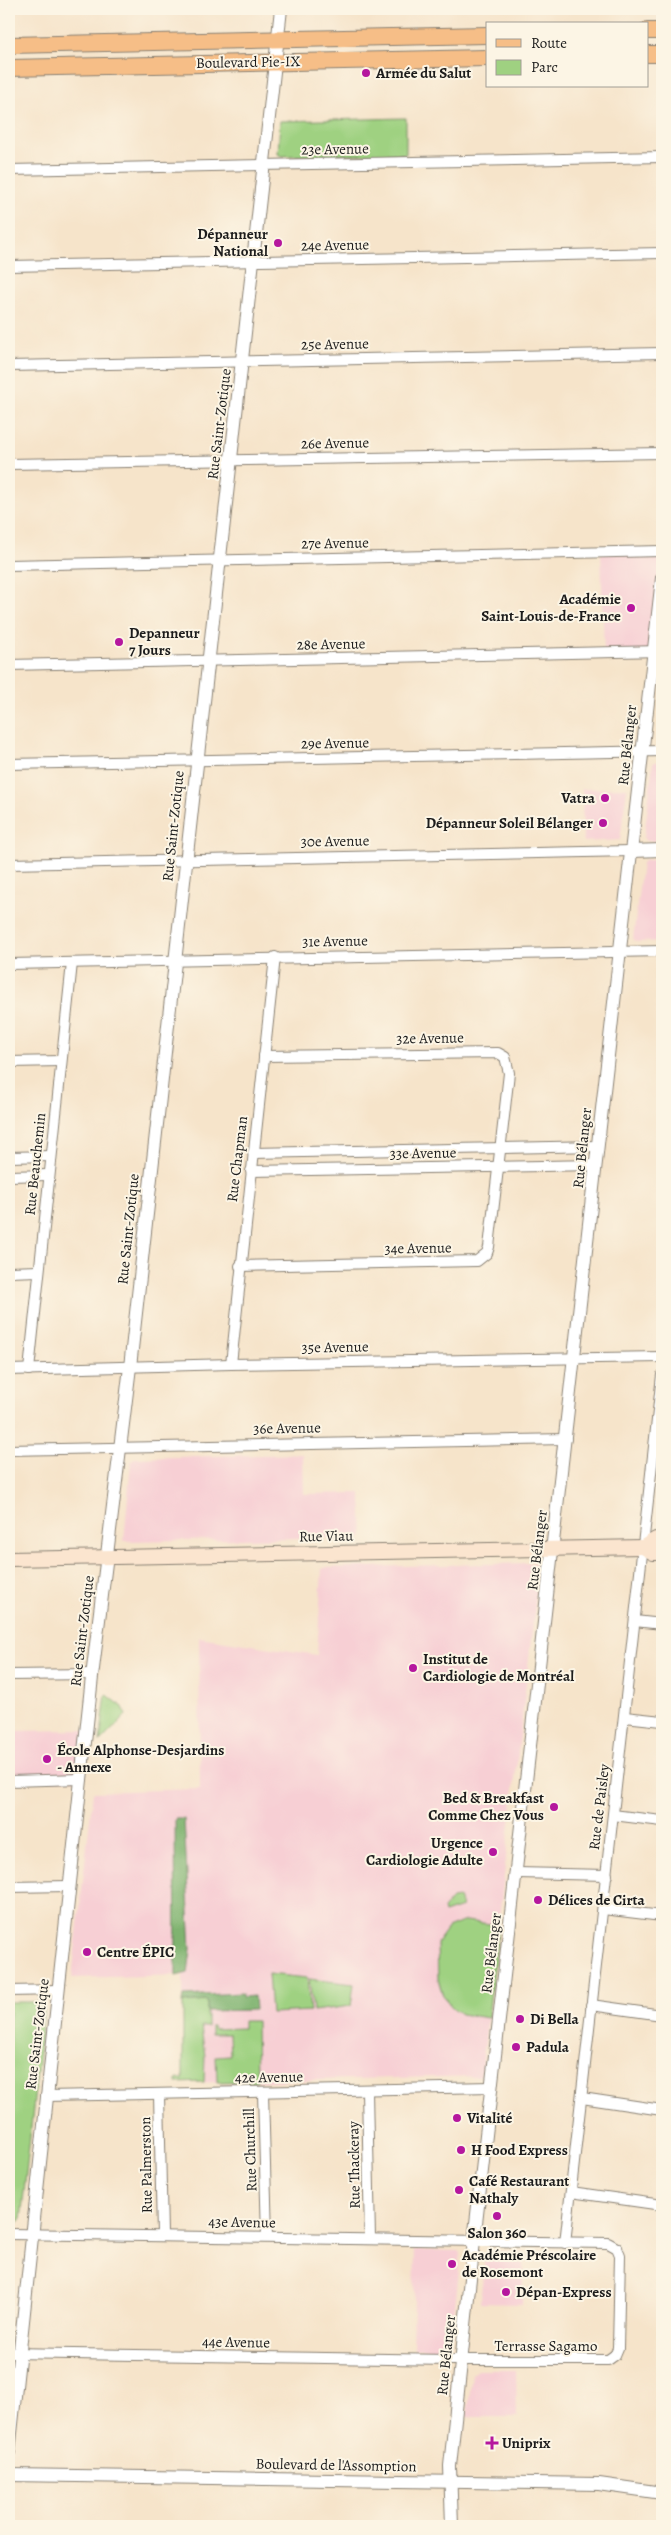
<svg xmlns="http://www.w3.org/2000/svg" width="671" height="2535" font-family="Alegreya,serif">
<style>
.built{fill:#f7cfd4}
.green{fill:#9fd181;stroke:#5e764e}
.forest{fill:#7fb36f;stroke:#4e6846}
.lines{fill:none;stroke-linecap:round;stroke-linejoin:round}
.minor-casing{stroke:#898073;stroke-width:12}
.tertiary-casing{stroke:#898073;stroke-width:14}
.secondary-casing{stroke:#898073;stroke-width:16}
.primary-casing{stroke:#898073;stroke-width:18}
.minor{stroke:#fff;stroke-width:10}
.tertiary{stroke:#fff;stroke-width:12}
.secondary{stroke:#fbe5cf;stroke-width:14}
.primary{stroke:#f6be87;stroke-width:16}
.poi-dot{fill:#b5179e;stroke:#fcf5e5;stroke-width:2}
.labels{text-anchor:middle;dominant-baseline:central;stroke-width:4;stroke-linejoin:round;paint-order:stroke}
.street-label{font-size:15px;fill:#1c1c1c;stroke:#fcf5e5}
.poi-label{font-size:15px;font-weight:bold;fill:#1c1c1c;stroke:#fcf5e5;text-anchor:start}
</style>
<rect width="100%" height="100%" fill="#fcf5e5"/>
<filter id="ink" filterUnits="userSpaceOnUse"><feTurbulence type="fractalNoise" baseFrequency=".02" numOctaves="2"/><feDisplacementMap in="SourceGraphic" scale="10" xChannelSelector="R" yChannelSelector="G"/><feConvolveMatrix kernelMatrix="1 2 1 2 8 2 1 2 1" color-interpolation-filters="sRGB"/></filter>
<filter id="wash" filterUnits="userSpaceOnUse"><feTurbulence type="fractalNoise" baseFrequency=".0096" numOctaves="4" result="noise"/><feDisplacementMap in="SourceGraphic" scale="20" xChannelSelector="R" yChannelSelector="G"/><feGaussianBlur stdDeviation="1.12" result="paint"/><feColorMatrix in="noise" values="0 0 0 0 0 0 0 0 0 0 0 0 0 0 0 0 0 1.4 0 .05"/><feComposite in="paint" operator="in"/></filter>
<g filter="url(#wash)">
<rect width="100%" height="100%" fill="#f6e4ca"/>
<g class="built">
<path d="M662 551V578L653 651 604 653 601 553Z"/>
<path d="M662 760V841H647L644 838 653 763Z"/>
<path d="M627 788 620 840 583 842 582 789Z"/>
<path d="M645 860H662V941L637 942 633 940 642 863Z"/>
<path d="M303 1454 304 1494 361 1493 363 1537 124 1541 131 1462 135 1458Z"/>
<path d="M534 1563 538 1565 539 1570 481 2076 183 2083V1975L72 1978 93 1792 200 1789 199 1637 317 1655 322 1568Z"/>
<path d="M87 1730 82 1779 9 1781V1731Z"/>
<path d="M415 2250 458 2251 461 2254 450 2349H413Z"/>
<path d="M489 2251 524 2252 522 2304 480 2303 485 2255Z"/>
<path d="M477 2370H516L517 2417H467L472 2374Z"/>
</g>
<g class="green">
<path d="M406 118V154L281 156 278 154 280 121Z"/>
<path d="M106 1694 123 1707 126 1715 100 1742Z"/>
<path d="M459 1898 462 1907 444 1913 443 1909 452 1899Z"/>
<path d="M465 1921 499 1925 488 2018 461 2014 452 2007 443 1996 438 1979 437 1943 448 1928Z"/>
<path d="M268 1974 307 1978 310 2011 271 2013Z"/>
<path d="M309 1979 354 1984 351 2006 313 2011Z"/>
<path d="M207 2001V2027H201L205 2056 204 2082 177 2083V2079L183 2080V2003Z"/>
<path d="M9 2002H39L44 2007 21 2220 18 2223H9Z"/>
<path d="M243 2021H256L257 2081 217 2082 216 2056 230 2055 229 2034H211V2026H213L214 2029 243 2028Z"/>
</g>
<g class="forest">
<path d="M175 1819H184L191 1949 188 1973 176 1976Z"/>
<path d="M242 1993V1997L254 1996 255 2010 207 2011V2001L183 2003 184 1996Z"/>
</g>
</g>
<g filter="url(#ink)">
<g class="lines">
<g class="minor-casing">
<g id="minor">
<path d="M9 170 662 157"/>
<path d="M9 266 662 253"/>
<path d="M9 366 662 353"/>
<path d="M9 464 662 453"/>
<path d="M9 565 662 551"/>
<path d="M9 665 662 651"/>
<path d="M9 764 662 751"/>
<path d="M9 864 631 851"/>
<path d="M9 964 662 951"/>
<path d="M9 1062 61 1061"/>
<path d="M253 1153 598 1146"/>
<path d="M9 1157 51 1156"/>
<path d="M251 1171 596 1165"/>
<path d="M9 1176 48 1175"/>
<path d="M240 1266 477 1261 487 1253 489 1247 509 1073 505 1057 498 1053 264 1056"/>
<path d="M9 1272 39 1271"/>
<path d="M231 1364 275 957"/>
<path d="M9 1370 231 1364 662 1357"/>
<path d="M29 1370 72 963"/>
<path d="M9 1450 566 1439"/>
<path d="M635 1621 662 1624"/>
<path d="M9 1675 93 1674"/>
<path d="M625 1717 662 1721"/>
<path d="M9 1781 82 1779"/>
<path d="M613 1815 662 1821"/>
<path d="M517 1873 607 1875"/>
<path d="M9 1887 70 1886"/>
<path d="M603 1909 662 1916"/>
<path d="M9 1991 59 1990"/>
<path d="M591 2005 662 2015"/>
<path d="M367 2090 370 2239"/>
<path d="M263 2093 267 2237"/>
<path d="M159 2094 162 2235"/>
<path d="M46 2096 492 2087"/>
<path d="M582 2098 662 2110"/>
<path d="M571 2192 662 2205"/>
<path d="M9 2234 608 2243 617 2248 620 2255 618 2348 615 2355 608 2360H450L9 2353"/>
<path d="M565 2243 662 1375"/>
</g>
</g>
<g class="tertiary-casing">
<g id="tertiary">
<path d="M631 851 662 850"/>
<path d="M9 2452 92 1677 130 1367 281 9"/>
<path d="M9 2475 599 2484 662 2493"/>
<path d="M452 2526 450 2466 474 2241 662 578"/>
</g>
</g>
<g class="secondary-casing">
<g id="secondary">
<path d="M643 1547 656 1539H662"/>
<path d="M643 1547 653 1553H662"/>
<path d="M9 1559 643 1547"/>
</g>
</g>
<g class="primary-casing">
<g id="primary">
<path d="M647 31H662"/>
<path d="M9 45 487 35"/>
<path d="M647 54H662"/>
<path d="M9 68 487 58"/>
</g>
</g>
<use href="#minor" class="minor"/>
<use href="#tertiary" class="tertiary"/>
<use href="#secondary" class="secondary"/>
<use href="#primary" class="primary"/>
</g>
</g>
<g class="poi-dot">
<circle cx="366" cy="73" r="5"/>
<circle cx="278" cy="243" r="5"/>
<circle cx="631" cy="608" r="5"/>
<circle cx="119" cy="642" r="5"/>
<circle cx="605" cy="798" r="5"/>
<circle cx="603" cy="823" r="5"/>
<circle cx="413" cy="1668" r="5"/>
<circle cx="47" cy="1759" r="5"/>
<circle cx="554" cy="1807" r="5"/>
<circle cx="493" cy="1852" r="5"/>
<circle cx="538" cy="1900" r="5"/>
<circle cx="87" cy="1952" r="5"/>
<circle cx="520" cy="2019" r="5"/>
<circle cx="516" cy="2047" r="5"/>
<circle cx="457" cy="2118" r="5"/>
<circle cx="461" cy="2150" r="5"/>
<circle cx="459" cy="2190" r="5"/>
<circle cx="497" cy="2216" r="5"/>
<circle cx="452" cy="2264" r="5"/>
<circle cx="506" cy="2292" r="5"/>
<path d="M489.5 2435.5h5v5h5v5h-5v5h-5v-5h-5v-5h5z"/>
</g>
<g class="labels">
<g class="street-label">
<text transform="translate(248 62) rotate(-1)">Boulevard Pie-IX</text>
<text transform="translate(335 149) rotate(-1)">23e Avenue</text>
<text transform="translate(335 245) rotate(-1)">24e Avenue</text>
<text transform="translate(335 344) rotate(-1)">25e Avenue</text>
<text transform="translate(219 424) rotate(-83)">Rue Saint-Zotique</text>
<text transform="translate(335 443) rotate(-1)">26e Avenue</text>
<text transform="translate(335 543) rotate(-1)">27e Avenue</text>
<text transform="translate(331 644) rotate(-1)">28e Avenue</text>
<text transform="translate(335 743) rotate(-1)">29e Avenue</text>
<text transform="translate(627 745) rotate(-84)">Rue Bélanger</text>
<text transform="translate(173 826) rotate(-84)">Rue Saint-Zotique</text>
<text transform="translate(335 841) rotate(-1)">30e Avenue</text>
<text transform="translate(335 941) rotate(-1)">31e Avenue</text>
<text transform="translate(430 1038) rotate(-1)">32e Avenue</text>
<text transform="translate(582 1148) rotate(-84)">Rue Bélanger</text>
<text transform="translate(423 1153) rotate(-1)">33e Avenue</text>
<text transform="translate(237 1159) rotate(-83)">Rue Chapman</text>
<text transform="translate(35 1164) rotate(-84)">Rue Beauchemin</text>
<text transform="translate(128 1229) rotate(-84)">Rue Saint-Zotique</text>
<text transform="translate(418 1248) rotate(-1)">34e Avenue</text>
<text transform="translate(335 1347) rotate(-1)">35e Avenue</text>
<text transform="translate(287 1428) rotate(-1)">36e Avenue</text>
<text transform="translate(326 1536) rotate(-1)">Rue Viau</text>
<text transform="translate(537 1550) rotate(-83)">Rue Bélanger</text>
<text transform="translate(82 1631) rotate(-83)">Rue Saint-Zotique</text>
<text transform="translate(599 1807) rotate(-83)">Rue de Paisley</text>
<text transform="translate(491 1953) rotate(-83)">Rue Bélanger</text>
<text transform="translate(37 2034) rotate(-83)">Rue Saint-Zotique</text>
<text transform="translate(269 2077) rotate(-1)">42e Avenue</text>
<text transform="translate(250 2150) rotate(-92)">Rue Churchill</text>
<text transform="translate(146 2165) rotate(-91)">Rue Palmerston</text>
<text transform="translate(354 2165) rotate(-91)">Rue Thackeray</text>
<text transform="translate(242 2222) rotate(1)">43e Avenue</text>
<text transform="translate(236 2342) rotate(1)">44e Avenue</text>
<text x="546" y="2346">Terrasse Sagamo</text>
<text transform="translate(446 2355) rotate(-84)">Rue Bélanger</text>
<text transform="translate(336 2465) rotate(1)">Boulevard de l'Assomption</text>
</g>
<g class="poi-label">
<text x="376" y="73">Armée du Salut</text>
<text x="268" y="234" text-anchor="end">Dépanneur<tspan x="268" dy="17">National</tspan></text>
<text x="621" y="599" text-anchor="end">Académie<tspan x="621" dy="17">Saint-Louis-de-France</tspan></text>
<text x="129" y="633">Depanneur<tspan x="129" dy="17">7 Jours</tspan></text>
<text x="595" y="798" text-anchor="end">Vatra</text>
<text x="593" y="823" text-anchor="end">Dépanneur Soleil Bélanger</text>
<text x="423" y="1659">Institut de<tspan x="423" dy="17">Cardiologie de Montréal</tspan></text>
<text x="57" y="1750">École Alphonse-Desjardins<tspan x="57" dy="17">- Annexe</tspan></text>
<text x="544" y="1798" text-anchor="end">Bed &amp; Breakfast<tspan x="544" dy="17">Comme Chez Vous</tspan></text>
<text x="483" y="1843" text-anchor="end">Urgence<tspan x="483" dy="17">Cardiologie Adulte</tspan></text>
<text x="548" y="1900">Délices de Cirta</text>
<text x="97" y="1952">Centre ÉPIC</text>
<text x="530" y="2019">Di Bella</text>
<text x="526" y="2047">Padula</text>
<text x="467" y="2118">Vitalité</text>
<text x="471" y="2150">H Food Express</text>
<text x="469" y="2181">Café Restaurant<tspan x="469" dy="17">Nathaly</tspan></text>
<text x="497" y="2233" text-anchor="middle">Salon 360</text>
<text x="462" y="2255">Académie Préscolaire<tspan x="462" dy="17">de Rosemont</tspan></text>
<text x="516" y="2292">Dépan-Express</text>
<text x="502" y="2443">Uniprix</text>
</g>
</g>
<rect width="671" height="2535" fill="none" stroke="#fcf5e5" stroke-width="30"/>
<rect x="486" y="22" width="162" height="65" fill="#fcf5e5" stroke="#a29e95"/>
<rect x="496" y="39" width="25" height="8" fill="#f6be87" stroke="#a29e95"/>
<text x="531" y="48" font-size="15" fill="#1c1c1c">Route</text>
<rect x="496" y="60" width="25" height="15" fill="#9fd181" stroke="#a29e95"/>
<text x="531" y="72" font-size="15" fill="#1c1c1c">Parc</text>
</svg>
